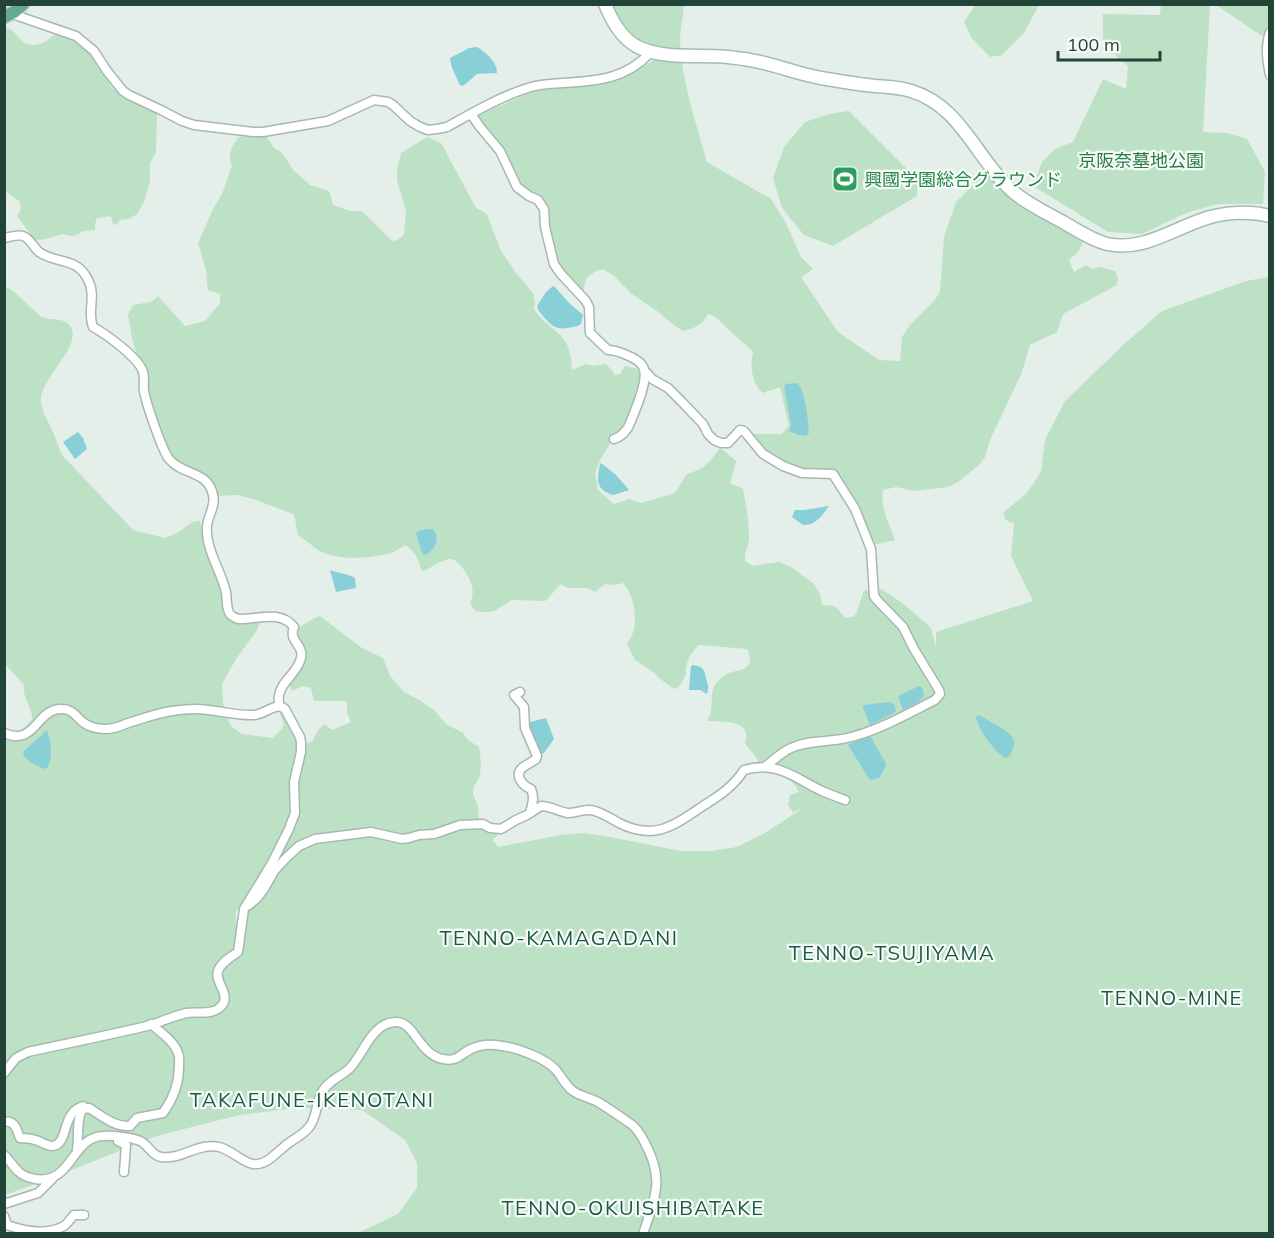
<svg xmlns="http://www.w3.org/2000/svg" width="1274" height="1238" font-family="Mulish,'Noto Sans JP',sans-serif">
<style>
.green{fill:#bce1c4}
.water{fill:#89cfd8}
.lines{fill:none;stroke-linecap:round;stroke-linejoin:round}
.street-casing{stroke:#a6b8b1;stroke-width:11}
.secondary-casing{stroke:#a2bcb1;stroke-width:15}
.primary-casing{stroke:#c1cac7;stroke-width:15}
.street{stroke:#fff;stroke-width:8}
.secondary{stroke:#fff;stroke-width:12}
.primary{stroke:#65a894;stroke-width:12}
.labels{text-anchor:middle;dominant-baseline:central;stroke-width:4.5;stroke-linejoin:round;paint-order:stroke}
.park-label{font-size:18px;fill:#287d45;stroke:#f6fbf8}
.leisure-label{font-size:18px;fill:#27864d;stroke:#f6fbf8;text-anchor:start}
.neighbourhood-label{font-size:20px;letter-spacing:1.5px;fill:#1b5746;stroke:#f6fbf8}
</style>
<rect width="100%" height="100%" fill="#e4efea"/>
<g class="green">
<path d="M613 5H684C683 17 680 30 680 42 682 83 696 123 707 162L771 199 786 223 801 257 813 269 801 277 838 332 879 360 900 361 902 337 910 325 934 301 940 292 944 237 956 202 980 178 991 176 1010 197 1084 240 1078 252 1069 260 1074 272 1086 265 1092 269 1100 267 1115 271 1118 278 1117 285 1063 314 1057 332 1030 345 1022 372 990 440 985 457 979 465 958 482 948 487 914 491 896 487 883 490C880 507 889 524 895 540L873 545 838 475C793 470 780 468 748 434H782L789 426 780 387 763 393C751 383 750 366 753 352 746 344 739 339 731 332 723 325 717 316 708 314 702 325 695 328 683 331L671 323 657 311 632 294 614 276 603 269 596 271 586 278 583 293 556 262 546 209 519 185 499 144 476 116 530 93 551 88 600 85 621 79 653 61 648 43 634 37 622 22Z"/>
<path d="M975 5V4L1039 5 1024 33 1002 55 990 57 971 37 964 22Z"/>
<path d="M1161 5H1210L1203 132 1228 133 1247 139 1265 172 1263 204H1218L1186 213 1142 234 1108 232 1033 186 1042 162 1055 149 1073 142 1103 79 1126 89 1128 66 1103 45V14L1160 15Z"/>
<path d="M1216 5H1269V26L1262 36Z"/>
<path d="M4 28 11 29 25 44C40 46 44 44 55 34L72 38 89 51 112 88 120 94 132 102 157 113 156 152 150 163V181L144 202 137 214 129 219 120 220 116 225 113 224 111 216 97 218 95 224V230L83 231 77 235 72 236 63 234 49 238 40 240 33 239C29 230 22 224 17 216L21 209 20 202 5 191Z"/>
<path d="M849 111 918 180 917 196 833 246 804 235 782 208 773 178 784 147 805 122 829 114Z"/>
<path d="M266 136 274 148 280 151 286 158 293 170 310 185 327 190 330 193 333 205 350 211H362L392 241 397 240 404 235 406 210 397 180V171L401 153 427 137 441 143 476 208 487 214 500 249 516 273 533 293 535 302 534 309C542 322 557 330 565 341 571 350 571 360 572 370L586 364 594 366 605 364 610 368 615 375 620 374 625 366 643 370V376L630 423 612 440 600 460 595 473 598 490 614 504 629 499 641 503 675 493 686 475 702 468 710 461 720 448 727 453 736 461 730 483 743 489C746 505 749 521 749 537 749 546 744 552 745 561L753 566 779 562 791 567 814 584 820 594 822 605C836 605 837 607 845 618L853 617 856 614 864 590 870 591 881 589 905 605 931 628 936 648V632L1033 601 1011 556 1014 523 1009 522 1004 518V512L1027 493 1041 472 1045 440 1065 401 1122 346 1162 311 1246 281 1269 277V1233H358L398 1214 417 1188V1163L405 1140 362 1110 295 1108 239 1115 157 1136 59 1175 5 1195V736L21 731 32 720C33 706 22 700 24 685L5 664V287C17 291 29 307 40 316 49 322 63 316 70 326 84 345 40 378 41 400 41 412 48 420 52 430 56 439 58 447 63 456L133 530 165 538 179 532 192 522 200 521 207 553 222 590 226 615 231 621 239 623 260 622 257 630 236 659 222 684 223 702 227 718 232 727 242 734 273 738 281 730 284 725 279 711 280 709 298 738 299 747 292 813 285 832 246 898 236 911V938L246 911 289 836 304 744 312 742 318 730 325 724 332 730 351 722 347 713V701H314L311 688 303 686 292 691 289 684 301 666 295 640V629C304 625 311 619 320 616L362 648 383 658 390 676 404 692 421 701 435 711 446 724 463 733 468 740 479 747 481 763 480 776 473 788V795L478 805 479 822 497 831 498 835 493 840 498 847 561 835 584 833 610 837 681 851H712L737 847 765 833 803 808 793 812 788 805 790 795 799 792C791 775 775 771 759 764 756 753 750 752 745 743 753 719 722 722 707 721 716 707 707 692 718 681 721 677 725 674 729 673 734 671 739 671 743 669 752 666 751 655 747 649L699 645C692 650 684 665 686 674 683 680 681 687 674 689L659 678 656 674 635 660 627 644C640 629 636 597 623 583L615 585 605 584 595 592C592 590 589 589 586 588 574 587 572 591 561 584 555 588 552 596 545 601L512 600 494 611 485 612 475 611 470 603C477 588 469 575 459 564 456 561 455 560 451 559 443 559 432 567 424 571L421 569C418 559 415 550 405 545 400 548 394 552 388 554 368 558 342 561 322 552 313 548 307 540 299 536 295 529 297 521 293 514L256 500 238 495 217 496 210 480 171 459 158 427 132 338 128 315 133 305 151 302 158 296 185 326 205 321 220 303V294L208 290 206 270 198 243 213 209 222 194 232 166C227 155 232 147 238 137Z"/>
</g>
<g class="water">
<path d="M477 47C487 53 497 62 497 73L477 74 463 86 460 85 452 68 450 58 469 48Z"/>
<path d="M553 286 555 287 569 303 583 315 581 324C577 327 572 327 567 328 552 331 547 320 538 310L537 306 546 292Z"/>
<path d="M797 383C806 392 808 420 809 433L806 436 799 435 789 431 791 425 784 386 786 384Z"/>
<path d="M78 432 83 438 87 449 75 459 63 442Z"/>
<path d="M601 463 616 475 629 490 613 495C595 490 597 479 600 464Z"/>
<path d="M829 506C822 516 816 525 803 525L792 517 795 510H804Z"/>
<path d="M428 529H433C441 538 434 553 424 555L421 550 416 533 421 530Z"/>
<path d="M330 570C338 573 349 574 355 578L356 588 336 592Z"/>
<path d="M693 665C704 667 704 669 706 678 708 685 709 687 707 694L700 690H689L691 666Z"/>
<path d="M919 686 923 689 924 696 918 702 903 710 898 696Z"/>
<path d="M890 702 895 705 896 711 894 713 870 725 863 708V705Z"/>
<path d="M979 715C988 721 1012 731 1014 741 1015 746 1012 751 1010 755L1006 758C996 754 977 728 976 717Z"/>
<path d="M546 718 554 739 544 753 539 754 528 726 530 722Z"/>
<path d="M47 730C51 742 53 755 48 767L44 769C36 765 25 761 23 752Z"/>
<path d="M866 737H871C873 742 885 761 886 764 886 768 881 774 879 778L871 780 868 777 848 745Z"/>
</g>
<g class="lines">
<g class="street-casing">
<g id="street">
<path d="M14 12 18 16 76 36 94 51 107 71 123 91 129 95 161 110 182 121 194 125 253 132H263L328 121 374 100 388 102 393 105 410 121 420 127 428 130 437 129 447 127C474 112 501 96 531 87 542 84 551 84 563 83 598 81 626 79 651 52"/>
<path d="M1270 32C1265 46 1267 60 1270 75"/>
<path d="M471 114 480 127 500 151 517 187 529 196 538 200 544 209 545 227 554 264 560 273 586 301 589 307 590 333 608 350C617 350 637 358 642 365 651 376 635 411 630 423 628 430 621 437 614 439"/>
<path d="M4 238C10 237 18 234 23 236 30 238 34 248 39 252 58 265 78 256 89 282 96 296 87 312 93 327 106 334 139 358 143 372 145 378 143 385 144 391 146 403 162 450 169 459 183 476 208 470 213 495 216 506 208 515 207 526 205 549 221 570 226 592 227 598 226 609 230 614 232 617 234 617 238 619 256 620 280 609 294 627 288 642 304 644 301 658 298 673 280 682 279 696 278 700 279 703 280 706L285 709 300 737 301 742V752L294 782 295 813 289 829 272 863 244 909 238 952C231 957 221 962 218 971 214 984 235 997 218 1009 209 1015 196 1011 186 1013 174 1016 163 1021 151 1025 110 1035 69 1043 28 1052L16 1058 4 1073"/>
<path d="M645 372 647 373 652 379 668 388 682 402 703 424 708 434 714 440 721 443H728L740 430 744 431 763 454 783 466 802 473 833 474 855 509 871 549 874 596 877 600 903 627 914 649 939 690 940 694 935 700C909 713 883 728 855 736 834 743 810 739 791 748 782 752 773 760 765 767"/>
<path d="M520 692 514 695 524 707 525 728 537 756 536 759C532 762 526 765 522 768 514 776 523 786 531 789 535 797 532 805 530 813"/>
<path d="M4 733C36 747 36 708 62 709 73 709 77 718 84 723 91 728 99 729 106 729 114 729 121 726 128 723 142 719 157 713 172 711 179 710 188 709 195 709 215 709 234 716 254 715 264 714 270 707 280 706"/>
<path d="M249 905 257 898 264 889 274 871 286 858 299 846 315 839 371 832 402 839 409 838 419 835 434 834 460 825 483 824 490 828 501 829 516 820 527 815 541 806C550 806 558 811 567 813 575 814 582 809 590 810 600 811 610 818 619 823 655 841 673 826 703 806 719 796 734 786 744 770 776 760 795 778 822 791 829 794 837 797 845 800"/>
<path d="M4 1122C15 1119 17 1131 20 1138 25 1138 30 1138 35 1140 41 1141 46 1146 53 1146 69 1144 61 1112 83 1106"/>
<path d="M119 1138 118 1141 126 1145 124 1172"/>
<path d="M77 1150C79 1138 76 1117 83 1109L89 1108C102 1116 114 1127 130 1126L137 1118 163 1113C173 1099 179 1085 179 1067 179 1063 180 1057 178 1053 174 1041 160 1032 151 1024"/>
<path d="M4 1155C10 1160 13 1167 19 1172 23 1176 30 1178 35 1179 73 1185 71 1136 104 1136 111 1135 134 1138 140 1141 148 1144 151 1155 161 1157 182 1160 199 1142 219 1147 239 1152 249 1175 271 1158 276 1154 280 1150 285 1146 293 1139 304 1135 310 1126 317 1116 316 1103 322 1092 328 1081 340 1077 349 1069 363 1056 371 1023 395 1022 414 1020 419 1055 443 1059 458 1062 460 1054 471 1049 481 1044 492 1044 502 1046 518 1048 545 1058 556 1070 562 1077 565 1085 573 1091 580 1096 590 1098 598 1102 608 1108 618 1115 628 1122 636 1126 641 1135 645 1143 665 1180 655 1197 643 1234"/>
<path d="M4 1204 38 1193 53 1178"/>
<path d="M4 1216 7 1225C24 1231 47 1235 64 1226 68 1223 71 1218 74 1215H84"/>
</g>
</g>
<g class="secondary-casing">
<path id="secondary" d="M605 4C612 21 621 38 638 47 665 60 699 54 728 57 736 58 746 59 755 61 777 65 798 74 821 78 839 81 856 84 875 86 886 87 899 87 911 91 959 105 975 155 1009 188 1022 201 1046 213 1063 222 1077 230 1091 240 1107 244 1143 252 1174 228 1207 218 1226 212 1250 211 1270 216"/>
</g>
<g class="primary-casing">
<path id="primary" d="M4 17 14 12 23 4"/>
</g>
<use href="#street" class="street"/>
<use href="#secondary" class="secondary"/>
<use href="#primary" class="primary"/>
</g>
<defs>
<g id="stadium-square" transform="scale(1.35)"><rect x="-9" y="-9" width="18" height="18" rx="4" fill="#2e9e5b" stroke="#f6fbf8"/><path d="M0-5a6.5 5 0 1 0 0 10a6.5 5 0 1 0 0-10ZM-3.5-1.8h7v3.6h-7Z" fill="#fff"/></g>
</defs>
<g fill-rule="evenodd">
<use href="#stadium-square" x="845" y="179"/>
</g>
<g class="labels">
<g class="park-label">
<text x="1141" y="160">京阪奈墓地公園</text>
</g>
<g class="leisure-label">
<text x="864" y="179">興國学園総合グラウンド</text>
</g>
<g class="neighbourhood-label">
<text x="559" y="937">TENNO-KAMAGADANI</text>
<text x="892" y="952">TENNO-TSUJIYAMA</text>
<text x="1172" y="997">TENNO-MINE</text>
<text x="312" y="1099">TAKAFUNE-IKENOTANI</text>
<text x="633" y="1207">TENNO-OKUISHIBATAKE</text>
</g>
</g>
<rect width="1274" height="1238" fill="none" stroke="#224338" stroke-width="12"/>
<path d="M1058 51v9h102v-9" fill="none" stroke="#224338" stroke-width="3"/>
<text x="1067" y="51" font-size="18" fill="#224338" stroke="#f6fbf8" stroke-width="4.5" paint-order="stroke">100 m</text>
</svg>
